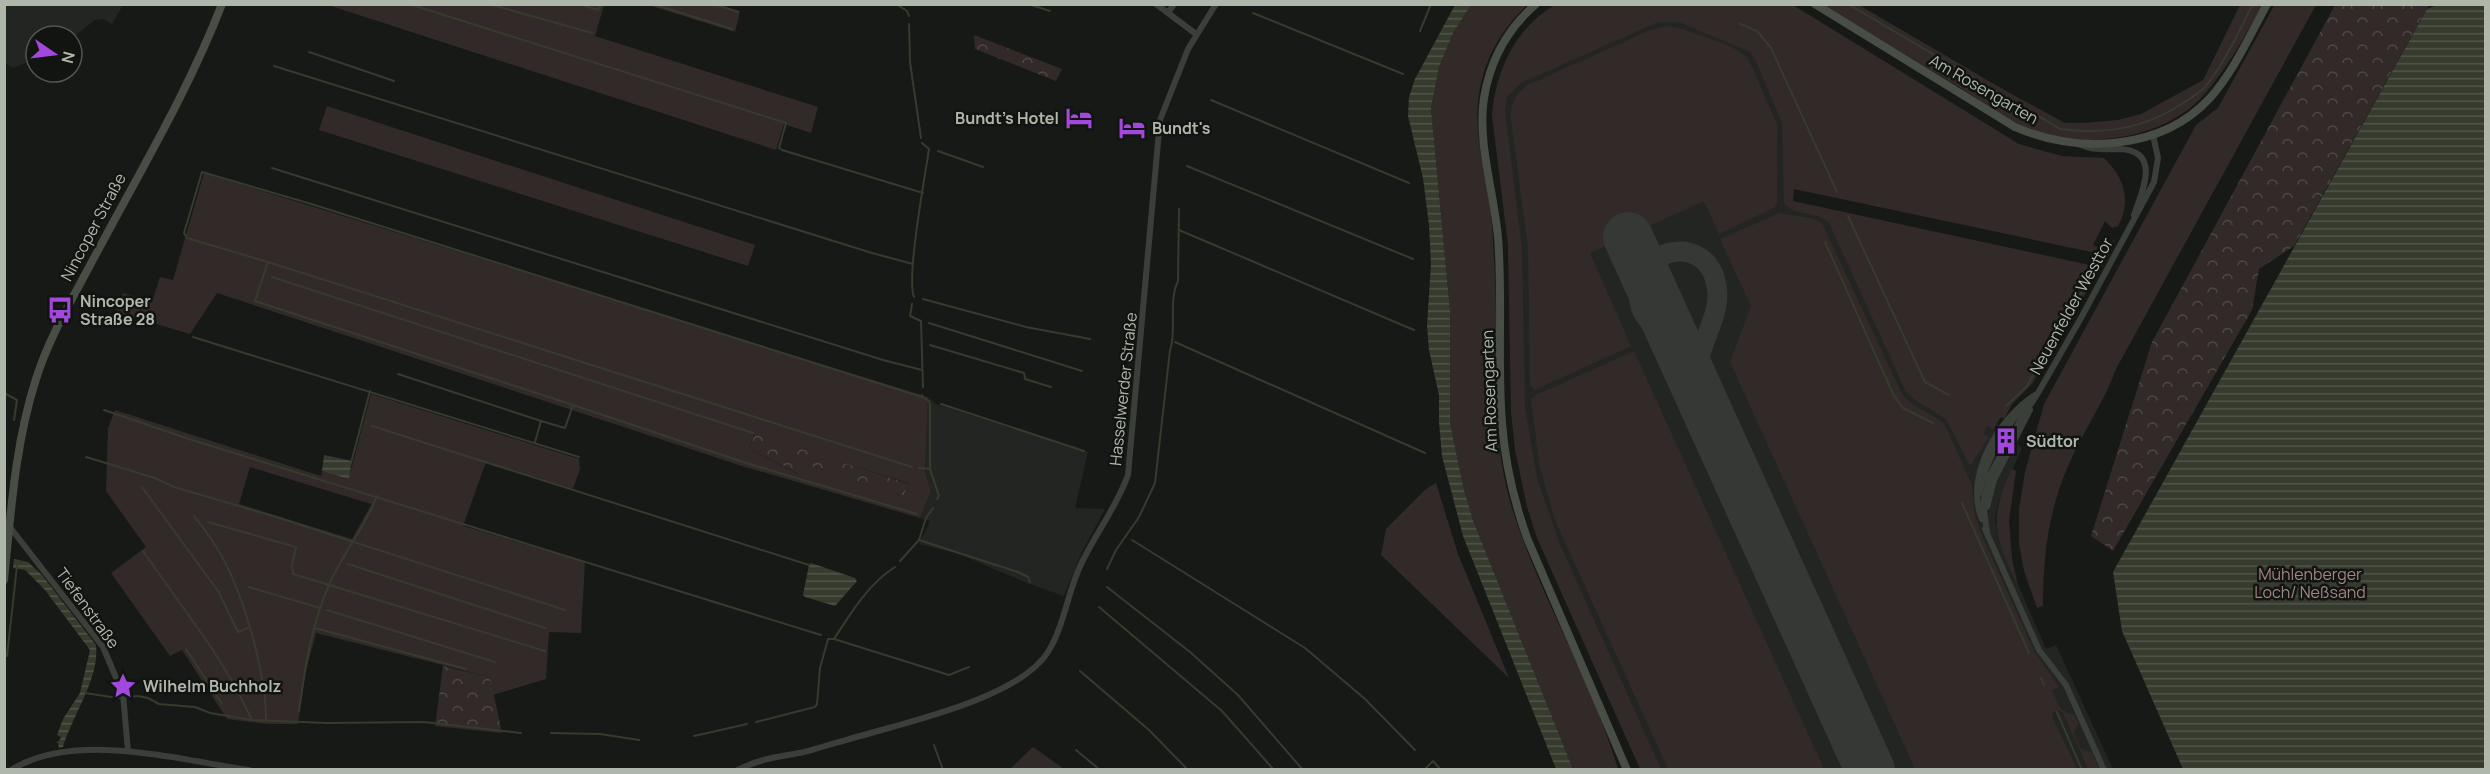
<svg xmlns="http://www.w3.org/2000/svg" width="2490" height="774" font-family="Manrope,sans-serif">
<style>
.built{fill:#232523}
.green{fill:#322a29;fill-rule:evenodd}
.forest{fill:url(#forest-crowns)}
.water{fill:url(#water-rules)}
.lines{fill:none;stroke-linecap:round;stroke-linejoin:round}
.stream{stroke:#363b2e;stroke-width:2}
.taxiway{stroke:#353834;stroke-width:20}
.runway{stroke:#353834;stroke-width:50}
.minor{stroke:#3b3f3a;stroke-width:6}
.secondary{stroke:#484d46;stroke-width:8}
.labels{text-anchor:middle;dominant-baseline:central;stroke-width:5;stroke-linejoin:round;paint-order:stroke}
.street-label{font-size:16px;fill:#afb7aa;stroke:#121412}
.poi-label{font-size:16px;font-weight:bold;fill:#afb7aa;stroke:#121412;text-anchor:start}
.park-label{font-size:16px;fill:#a08383;stroke:#121412}
</style>
<defs>
<pattern id="forest-crowns" width="20" height="18" patternUnits="userSpaceOnUse" patternTransform="scale(1.5)"><rect width="20" height="18" fill="#322a29"/><path d="M2 6a3 3 0 1 1 6 0M12 15a3 3 0 1 1 6 0" fill="none" stroke="#4d4745"/></pattern>
<pattern id="water-rules" width="6" height="5" patternUnits="userSpaceOnUse" patternTransform="scale(1.5)"><rect width="6" height="5" fill="#363b2e"/><path d="M0 2.5h6" fill="none" stroke="#51554a"/></pattern>
</defs>
<rect width="100%" height="100%" fill="#171917"/>
<g class="built">
<path d="M4 5 5 4 123 5 112 24 103 19 95 20 72 38V36H36V59L13 68 5 63Z"/>
<path d="M1662 15 1751 46 1788 119 1787 202 1830 213 1986 418 2020 437 2017 444 2022 448 1998 503 1995 520 1999 541 2046 649 2056 645 2113 769H1657L1551 534 1531 475 1500 127 1509 84Z"/>
<path d="M928 397 936 404 1088 452 1075 508 1105 509 1081 554 1064 596 1027 583 959 554 919 544 930 521 920 518 931 491 925 472Z"/>
</g>
<g class="green">
<path d="M2275 4 2316 5 2116 369C2105 399 2090 421 2076 449 2050 501 2043 548 2043 606L2037 608 2024 571 2019 544V509L2025 472 2044 404 2196 125 2218 108Z"/>
<path d="M328 5H604L595 36 818 107 811 133 784 124 776 150Z"/>
<path d="M648 5H719L740 11 735 32Z"/>
<path d="M1471 5H1527C1501 30 1484 59 1479 95 1472 139 1489 181 1492 225 1494 257 1496 288 1496 320 1496 382 1493 444 1511 505 1539 596 1591 678 1618 769H1573L1474 523 1464 490 1450 423V310L1431 108 1439 67 1453 33Z"/>
<path d="M1555 5H1793L2019 144 2062 156 2104 158C2124 177 2132 201 2118 226L2112 228 2105 221 2093 245 2104 250 2109 248 2115 238 2111 252 2056 341 2049 338 2042 349 2049 354 2032 384 2012 404 2004 419 2001 417 1993 429 1987 426 1983 434 1989 437 1970 466 1946 419 1918 402 1906 392 1829 223C1817 210 1794 217 1784 203L1782 123 1755 59 1750 52 1679 22H1658L1521 83 1507 97 1505 110 1522 249 1525 407 1537 478 1559 542 1661 769H1640L1537 538 1527 507 1515 450 1511 412 1508 246 1492 115C1496 70 1515 28 1555 5ZM1794 189 2101 254 2102 255 2094 266 1793 201Z"/>
<path d="M1823 5H1859L2006 91 2065 123H2083L2118 120 2141 114 2203 80 2240 5H2262C2245 36 2227 69 2203 96 2162 140 2088 149 2033 130 2007 120 1983 102 1959 87 1913 59 1868 32 1823 5Z"/>
<path d="M1666 26 1680 28 1732 47 1748 58 1777 124V203L1774 208 1719 234 1704 201 1590 253 1631 346 1535 390 1530 386 1528 248 1511 120C1510 104 1515 94 1528 85L1650 30Z"/>
<path d="M327 106 755 245 748 266 319 130Z"/>
<path d="M204 173 928 397 925 472 931 491 920 518 742 466 217 293 190 334 116 312 123 293 152 302 160 277 173 280ZM754 435 908 483 909 484 903 497 802 463 798 474 749 449Z"/>
<path d="M1780 213 1814 219 1822 223 1902 394C1913 410 1937 412 1947 429L1972 486 1975 516 1983 538 2035 653 2059 687 2052 690C2057 702 2060 714 2074 714L2078 723 2074 733 2080 748 2092 753 2099 769H2088L2063 713 2059 710 2052 713V717L2077 769H1915L1730 362 1751 306 1720 239Z"/>
<path d="M1634 351 1824 769H1668L1555 520 1539 464 1531 399 1536 395Z"/>
<path d="M371 394 579 459 580 469 573 489 486 462 463 526 585 562 581 633 549 632 546 679 493 695 490 677 316 633 305 675 298 724H267L227 719 182 650 170 656 111 573 146 547 106 491 108 428 115 410 321 476 322 471 349 478ZM250 467 371 504V505L352 539 239 504Z"/>
<path d="M2012 469 2016 471 2009 521 2012 559 2018 586C1995 536 1987 521 2012 469Z"/>
<path d="M1436 483 1458 554 1509 678 1381 555 1386 529 1426 489Z"/>
<path d="M1033 747 1064 769H1010Z"/>
</g>
<g class="forest">
<path d="M2335 5H2429L2294 246 2259 269 2252 310 2113 551 2091 536 2152 342Z"/>
<path d="M974 35 1062 69 1056 81 975 49Z"/>
<path d="M755 434 909 484 903 497 802 463 799 474 749 449Z"/>
<path d="M443 666 490 677 502 733 435 726Z"/>
</g>
<g class="water">
<path d="M1455 5H1471L1453 33 1439 67 1431 108 1450 310V423L1464 490 1474 523 1573 769H1556L1463 536 1442 456 1439 422V395L1429 350 1427 326 1431 264 1429 225 1423 178 1408 116 1409 97 1415 79Z"/>
<path d="M2437 5H2485V769H2183L2122 631 2113 572 2427 9Z"/>
<path d="M324 455 352 461 349 479 322 471Z"/>
<path d="M14 559 28 562 42 575 96 645C100 678 72 716 63 747L59 748 58 743 56 742 59 741 61 737 57 735 63 719 80 693 90 650 45 590 25 570 13 568Z"/>
<path d="M811 563 855 578 857 581 835 606 805 597 803 595 809 565Z"/>
</g>
<g class="lines">
<g class="stream">
<path d="M409 4 786 123 779 148 782 150 923 193"/>
<path d="M489 4 592 33"/>
<path d="M579 4 598 10 601 4"/>
<path d="M653 4 732 29"/>
<path d="M714 4 738 12"/>
<path d="M896 4 907 11 909 16"/>
<path d="M1028 4 1050 11"/>
<path d="M1848 4 2060 129C2103 135 2143 129 2180 105 2188 100 2196 95 2203 89 2223 67 2239 31 2253 4"/>
<path d="M1253 13 1403 74"/>
<path d="M909 24 910 62 921 138"/>
<path d="M1740 24 1757 31 1771 48 1837 192"/>
<path d="M1420 31 1431 4"/>
<path d="M309 52 394 81"/>
<path d="M274 66 872 253 913 264"/>
<path d="M1211 100 1409 183"/>
<path d="M938 151 983 167"/>
<path d="M1187 166 1413 259"/>
<path d="M272 168 883 360 922 370"/>
<path d="M1848 216 1925 382 1949 395"/>
<path d="M1179 230 1414 330"/>
<path d="M1825 242 1894 396 1903 408 1933 423"/>
<path d="M268 262 912 467"/>
<path d="M272 277 753 433"/>
<path d="M914 297C906 278 925 177 929 149L922 143"/>
<path d="M923 299 1026 327 1090 339"/>
<path d="M912 304 910 316 921 321 923 387"/>
<path d="M929 323 1082 371"/>
<path d="M193 337 579 457"/>
<path d="M2054 338 2089 280"/>
<path d="M1175 342 1425 453"/>
<path d="M930 345 1024 373 1025 379 1051 387"/>
<path d="M398 374 541 421"/>
<path d="M4 393 17 400 14 420"/>
<path d="M922 395V397L929 401 930 405V469L939 496 937 499"/>
<path d="M941 404 1084 451"/>
<path d="M573 405 255 301 268 262 187 238 184 233 202 172 308 203 922 397"/>
<path d="M2006 406 2027 386 2046 352"/>
<path d="M104 410 192 440 821 635"/>
<path d="M372 426 809 565"/>
<path d="M535 442 541 421 565 428 573 405 743 462 917 514"/>
<path d="M86 457 155 478 174 487 273 516 565 610"/>
<path d="M351 463 370 391"/>
<path d="M919 468 930 469"/>
<path d="M142 487 218 591 238 632 248 628"/>
<path d="M1962 503 2029 653"/>
<path d="M194 516C201 525 209 535 215 545 242 586 266 672 266 720"/>
<path d="M208 522 296 547 292 565 293 574 545 651"/>
<path d="M919 540 1018 572 1028 577 1030 582"/>
<path d="M1132 540 1305 648 1365 699 1415 750"/>
<path d="M143 551 211 647 234 684 252 720"/>
<path d="M900 561 919 540 926 518 933 508"/>
<path d="M348 564 545 628"/>
<path d="M1107 569 1116 550 1139 517 1155 483 1170 350C1177 333 1168 301 1178 281L1179 209"/>
<path d="M249 587 320 608"/>
<path d="M1107 587 1190 652 1238 695 1303 770"/>
<path d="M1099 607 1222 711 1274 770"/>
<path d="M327 610 495 662"/>
<path d="M315 628 466 669"/>
<path d="M834 639 949 675 969 667"/>
<path d="M186 649 222 704"/>
<path d="M7 656 17 566"/>
<path d="M1080 671 1149 730 1188 770"/>
<path d="M2041 678 2044 685"/>
<path d="M85 693 118 698 138 696 148 698 159 704 195 707 210 713 252 720 327 723 424 722 521 733"/>
<path d="M299 711C305 669 311 625 329 585 342 554 365 528 377 496"/>
<path d="M2057 712 2082 770"/>
<path d="M756 722 815 707 817 704 820 668 828 639H834C850 614 869 583 895 567"/>
<path d="M551 733 600 734 639 740"/>
<path d="M694 736 747 724"/>
<path d="M934 745 943 770"/>
<path d="M1076 750 1100 770"/>
<path d="M1424 770 1433 761 1441 770"/>
</g>
<path class="taxiway" d="M1697 385C1689 370 1682 353 1672 341 1660 327 1644 323 1640 304 1627 250 1705 229 1716 283 1725 320 1688 352 1699 389"/>
<path class="runway" d="M1628 237 1870 770"/>
<g class="minor">
<path d="M1156 4 1196 34"/>
<path d="M1168 13 1174 4"/>
<path d="M2079 144C2093 151 2106 149 2120 149 2162 151 2142 192 2134 215"/>
<path d="M1980 493C1984 461 2006 425 2028 403"/>
<path d="M1987 507 1994 480 2030 410"/>
<path d="M1982 519C1964 476 1999 418 2035 395"/>
<path d="M9 526 103 647 123 694 128 751"/>
<path d="M1985 529 2039 650 2066 685 2104 770"/>
<path d="M1987 532 1983 504 1990 475 2020 421 2038 393 2081 318 2154 182 2158 158 2153 135"/>
<path d="M11 770C75 730 179 760 249 770"/>
<path d="M738 770C760 758 780 757 804 752 817 749 830 744 843 741 897 724 1018 700 1048 652 1063 628 1067 597 1078 571 1092 538 1116 509 1128 475L1160 120 1188 49 1216 4"/>
</g>
<g class="secondary">
<path d="M1536 4C1507 29 1490 61 1484 98 1477 141 1494 193 1498 237 1503 299 1497 361 1502 423 1505 463 1514 501 1527 538L1627 770"/>
<path d="M1815 4 2015 127C2078 154 2161 151 2210 98 2234 71 2250 35 2267 4"/>
<path d="M4 580C11 512 15 444 36 379 50 335 74 296 95 256 139 173 188 92 222 4"/>
</g>
</g>
<defs>
<g id="hotel-bare" transform="scale(2.07)"><path d="M-6-4.5h1.5V1H6V5H4.5V3h-9V5H-6ZM-4 0a1.8 1.8 0 1 1 3.6 0ZM.5 0V-2.5h3Q6-2.5 6 0Z" fill="#a348df" stroke="#121412" stroke-width="2.5" paint-order="stroke"/></g>
<g id="bus-bare" transform="scale(2.07)"><path d="M-5-6H5V4H4V6H2V4H-2V6H-4V4H-5ZM-3.5-4V0h7V-4ZM-3.5 1.2v1.5H-2V1.2ZM2 1.2v1.5H3.5V1.2Z" fill="#a348df" stroke="#121412" stroke-width="2.5" paint-order="stroke"/></g>
<g id="building-bare" transform="scale(2.07)"><path d="M-4-6H4V6H1V3H-1V6H-4ZM-2.5-4.3h1.7v1.8h-1.7ZM.8-4.3h1.7v1.8H.8ZM-2.5-1h1.7V.8h-1.7ZM.8-1h1.7V.8H.8Z" fill="#a348df" stroke="#121412" stroke-width="2.5" paint-order="stroke"/></g>
<g id="sight-bare" transform="scale(2.07)"><path d="M0-6L1.8-2.2L6-1.7L2.9 1.2L3.7 5.4L0 3.3L-3.7 5.4L-2.9 1.2L-6-1.7L-1.8-2.2Z" fill="#a348df" stroke="#121412" stroke-width="2.5" paint-order="stroke"/></g>
</defs>
<g fill-rule="evenodd">
<use href="#hotel-bare" x="1079" y="118"/>
<use href="#hotel-bare" x="1132" y="128"/>
<use href="#bus-bare" x="60" y="310"/>
<use href="#building-bare" x="2006" y="441"/>
<use href="#sight-bare" x="123" y="686"/>
</g>
<g class="labels">
<g class="street-label">
<text transform="translate(1984 89) rotate(30)">Am Rosengarten</text>
<text transform="translate(93 227) rotate(-62)">Nincoper Straße</text>
<text transform="translate(2071 306) rotate(-61)">Neuenfelder Westtor</text>
<text transform="translate(1123 389) rotate(-84)">Hasselwerder Straße</text>
<text transform="translate(1489 391) rotate(-92)">Am Rosengarten</text>
<text transform="translate(88 608) rotate(54)">Tiefenstraße</text>
</g>
<g class="poi-label">
<text x="1059" y="118" text-anchor="end">Bundt's Hotel</text>
<text x="1152" y="128">Bundt's</text>
<text x="80" y="301">Nincoper<tspan x="80" dy="18">Straße 28</tspan></text>
<text x="2026" y="441">Südtor</text>
<text x="143" y="686">Wilhelm Buchholz</text>
</g>
<g class="park-label">
<text x="2310" y="574">Mühlenberger<tspan x="2310" dy="18">Loch/ Neßsand</tspan></text>
</g>
</g>
<rect width="2490" height="774" fill="none" stroke="#afb7aa" stroke-width="12"/>
<g transform="translate(54 54) rotate(104)"><circle r="28" fill="#121412" stroke="#51554f" stroke-width="1.5"/>
<path d="M0-4.5L10 22L0 15L-10 22Z" fill="#a348df"/>
<text y="-9" font-size="16" font-weight="bold" text-anchor="middle" fill="#afb7aa">N</text>
</g>
</svg>
